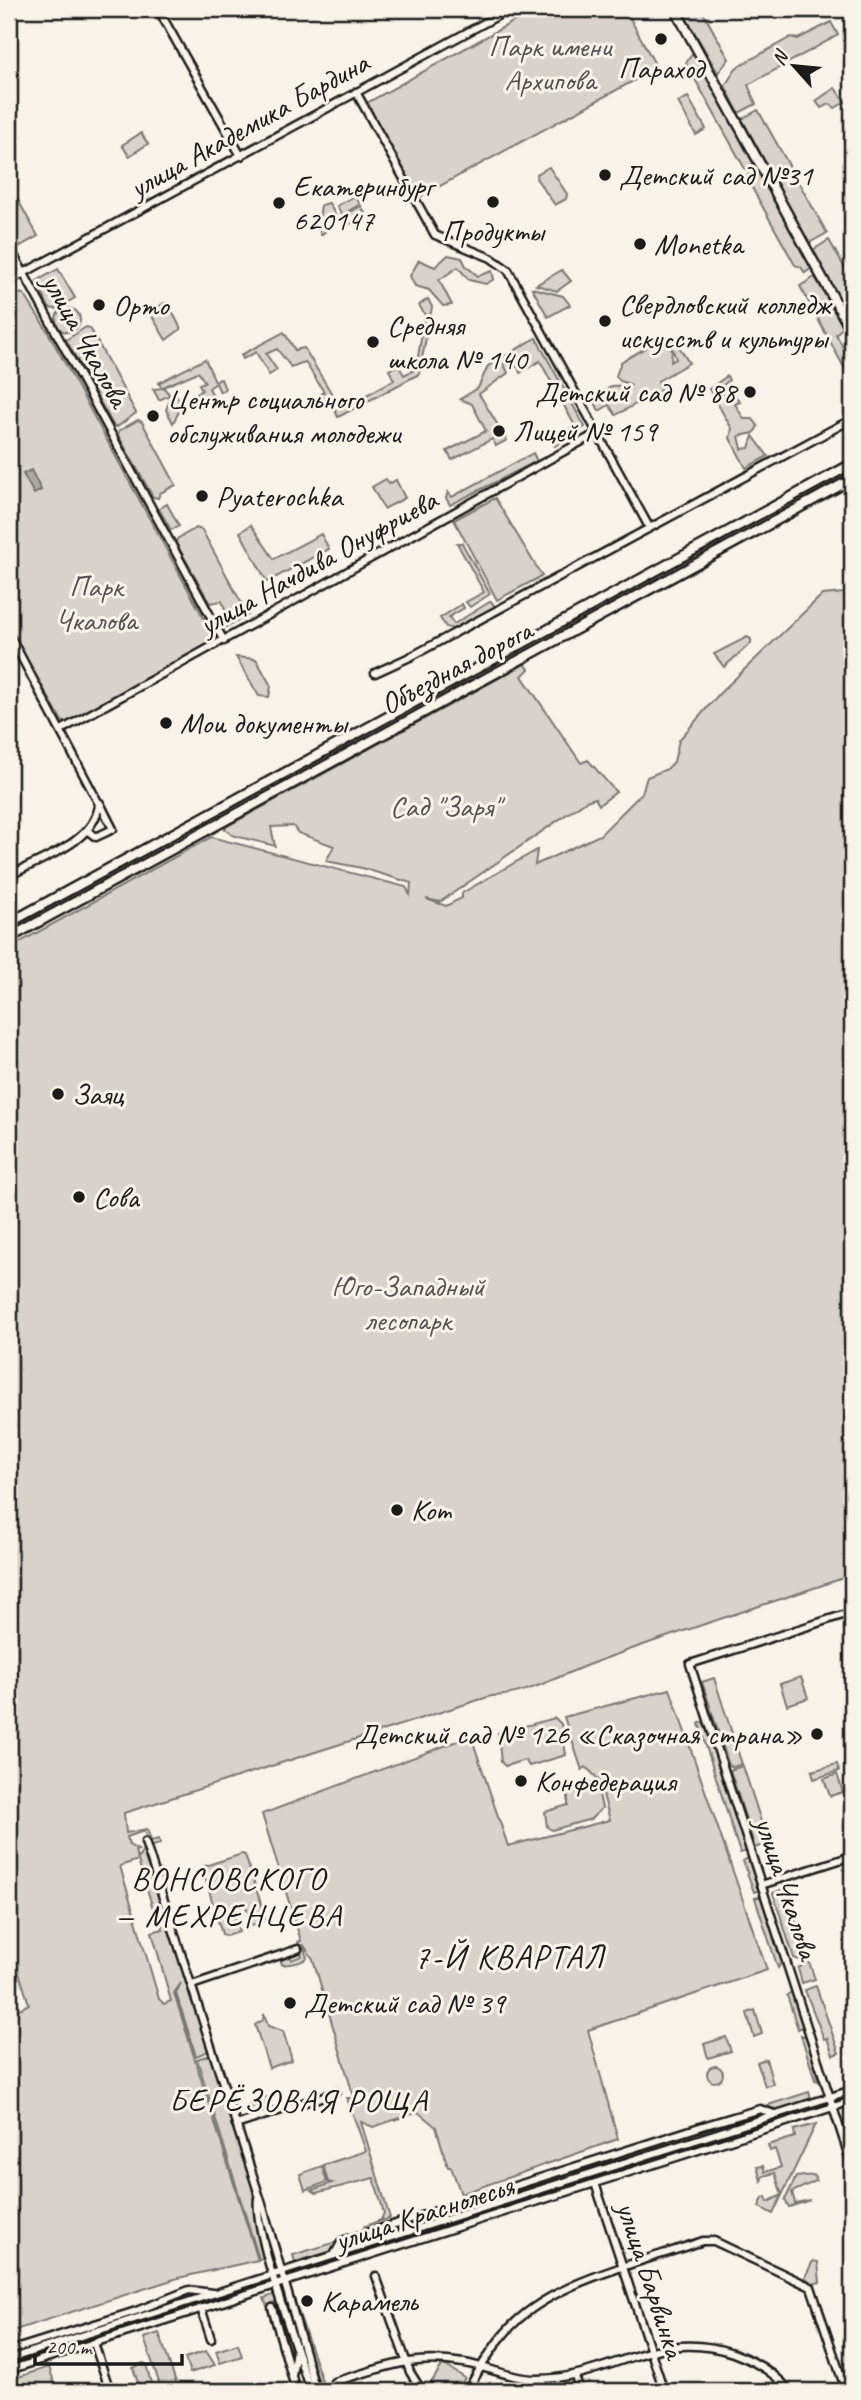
<svg xmlns="http://www.w3.org/2000/svg" width="861" height="2400" font-family="Caveat,sans-serif">
<style>
.green{fill:#d7d3cb;stroke:#7a7874;stroke-width:2;fill-rule:evenodd}
.water{fill:#aca9a2;stroke:#72716c;stroke-width:2}
.lines{fill:none;stroke-linecap:round;stroke-linejoin:round}
.minor-casing{stroke:#1c1c1c;stroke-width:11}
.major-casing{stroke:#1c1c1c;stroke-width:13}
.minor{stroke:#f7f3e8;stroke-width:6}
.major{stroke:#f7f3e8;stroke-width:8}
.poi-dot{fill:#1c1c1c;stroke:#f7f3e8;stroke-width:2.5}
.labels{text-anchor:middle;dominant-baseline:central;stroke-width:6;stroke-linejoin:round;paint-order:stroke}
.park-label{font-size:30px;fill:#545351;stroke:#f7f3e8}
.poi-label{font-size:30px;fill:#1c1c1c;stroke:#f7f3e8;text-anchor:start}
.street-label{font-size:30px;fill:#1c1c1c;stroke:#f7f3e8}
.neighbourhood-label{font-size:32px;letter-spacing:2px;fill:#1c1c1c;stroke:#f7f3e8}
.quarter-label{font-size:33px;letter-spacing:2px;fill:#1c1c1c;stroke:#f7f3e8}
</style>
<rect width="100%" height="100%" fill="#f7f3e8"/>
<filter id="ink" filterUnits="userSpaceOnUse"><feTurbulence type="fractalNoise" baseFrequency=".0143" numOctaves="2"/><feDisplacementMap in="SourceGraphic" scale="14" xChannelSelector="R" yChannelSelector="G"/><feConvolveMatrix kernelMatrix="1 2 1 2 8 2 1 2 1" color-interpolation-filters="sRGB"/></filter>
<g filter="url(#ink)">
<g class="green">
<path d="M536 9H625L657 68 418 198 367 103Z"/>
<path d="M681 9H701L729 59 718 73Z"/>
<path d="M831 22 838 35 748 85 756 104 739 113 725 86 736 68 791 37 798 39Z"/>
<path d="M692 54 697 55 755 164 745 169 686 63Z"/>
<path d="M835 88 845 102 835 108 830 104 821 108 816 101Z"/>
<path d="M688 97 706 129 696 135 678 102Z"/>
<path d="M758 110 827 233 809 243 742 119Z"/>
<path d="M141 133 148 144 129 156 122 145Z"/>
<path d="M549 167 567 194 566 199 555 205 536 178 537 174Z"/>
<path d="M754 170 762 173 812 268 805 273 801 267 795 265 746 177Z"/>
<path d="M9 184 38 236 15 249 9 237Z"/>
<path d="M355 196 360 204 342 215 337 206Z"/>
<path d="M329 203 338 220 321 235 318 227 321 205Z"/>
<path d="M361 206 366 215 348 225 343 216Z"/>
<path d="M829 240 852 281V322L813 250Z"/>
<path d="M448 255 462 258 466 266 478 276 492 271 494 279 486 284 469 280 458 267 439 280 452 305 443 306 429 290 415 286 410 276 419 260 435 267Z"/>
<path d="M58 269 75 298 56 309 49 308 37 281Z"/>
<path d="M562 270 571 281 557 291 536 285Z"/>
<path d="M815 277 843 327 836 334 852 364V382L800 286Z"/>
<path d="M532 288 563 296 570 305 548 317Z"/>
<path d="M13 293 24 294 48 332 214 637 211 644 66 723 62 721 9 628V295Z"/>
<path d="M428 299 432 307 419 374 338 417 330 398 322 401 320 394 324 392 305 362 291 367 277 349 266 354 277 370 269 375 256 352 243 359 241 355 284 332 295 350 304 348 341 409 394 380 389 370 398 365 404 375 416 369 425 315 419 305Z"/>
<path d="M164 303H168L181 329 166 340 150 313Z"/>
<circle cx="68" cy="320" r="12"/>
<path d="M86 327 90 328 136 413 117 427 113 425 66 340Z"/>
<path d="M536 338 585 427 555 446 551 441 575 426 540 361 520 373 518 366 512 368 506 363 504 364 508 373 479 394 507 440 496 446 492 439 452 460 447 451 486 431 472 404 460 399 478 388 488 366Z"/>
<path d="M656 342H664L672 349 671 362 676 359 671 344 676 342 689 363 658 381 661 390 616 415 609 405 599 411 595 402 611 386 632 385 620 381 616 376 621 362Z"/>
<path d="M205 359 215 381 221 379 225 389 220 392 216 383 209 388 213 396 201 399 196 394 202 390 199 384 205 382 198 372 163 387 170 395 159 400 153 389 163 388 158 383Z"/>
<path d="M727 376 729 380 720 388 726 399 734 394 740 402 735 404 744 419H753L758 426 754 433 739 436 742 449 749 448 753 436 768 456 746 468 730 438 732 429 709 389Z"/>
<path d="M177 396 182 406 173 423 166 410 170 400Z"/>
<path d="M138 420 142 422 176 485 160 493 158 498 153 497 118 435 119 431Z"/>
<path d="M533 453 537 461 450 505 446 498 448 492 452 497Z"/>
<path d="M852 469V474L9 934V928Z"/>
<path d="M386 479 389 484 396 480 405 498 384 509 372 487Z"/>
<path d="M495 498 542 576 497 600 454 520Z"/>
<path d="M167 504 179 526 171 530 159 509Z"/>
<path d="M251 525 274 559 321 534 329 549 267 582 240 532Z"/>
<path d="M196 528 202 530 248 615 224 628 219 619 227 615 222 601 210 603 176 543 177 539Z"/>
<path d="M457 543H462L490 594 470 607 466 602 484 592Z"/>
<path d="M852 584V1575C766 1605 678 1631 593 1663 560 1675 526 1696 491 1696L124 1813 126 1833 147 1829 151 1841 159 1839 160 1844 149 1847 144 1831 127 1837 129 1845 138 1850 135 1851 138 1859 144 1848 209 2051 196 2056 176 1993 181 1983 174 1993 258 2260 178 2278 9 2332V2014L29 2004 9 1941V948L211 837 406 887 410 895 411 883 362 868 326 861 334 846 298 833 293 826 271 827 275 846 232 835 224 828 525 664 529 669 522 676 581 763 588 760 616 792 599 805 595 798 586 801 440 902 426 899 446 906 462 898V893L537 850 535 865 600 835 642 793 647 777 667 769 674 762 679 740 719 694 822 595 844 593ZM138 1860 156 1918H159L163 1929 152 1932 171 2001 164 2004 159 1999 120 1866Z"/>
<path d="M491 601 495 607 453 629 446 627 440 618 462 604 464 608 449 617 454 624Z"/>
<path d="M747 637 751 639V643L724 667 714 654Z"/>
<path d="M236 657 256 659 271 686 269 697 259 696Z"/>
<path d="M801 1677 808 1698 787 1705 780 1684Z"/>
<path d="M714 1678 742 1764 733 1767 729 1765 702 1682Z"/>
<path d="M670 1689 767 1970 588 2030 618 2139 461 2194 451 2167H448L436 2127 418 2112 373 2127 361 2122 390 2218 363 2227 381 2220 384 2213 374 2178 316 2193 312 2190 332 2183 328 2182 323 2165 366 2151 347 2098H354L313 1959 303 1944 307 1958C299 1965 289 1963 282 1965L281 1961 290 1956 291 1960 302 1956 298 1942 301 1941 262 1814 471 1736 508 1846 610 1820 599 1780 586 1767 582 1770 564 1717Z"/>
<path d="M555 1718 561 1724 566 1755 529 1766 525 1760 505 1766 501 1762 498 1733Z"/>
<path d="M702 1722 710 1736 747 1851 740 1853 699 1724Z"/>
<path d="M837 1764 839 1771 814 1779 812 1771Z"/>
<path d="M743 1766 768 1843 755 1848 730 1770Z"/>
<path d="M837 1774 843 1792 830 1796 824 1779Z"/>
<path d="M588 1781 597 1786 602 1808 591 1819 552 1830 547 1827 545 1812 568 1805V1788Z"/>
<path d="M242 1854 245 1855 266 1919 252 1926 245 1903 232 1907 239 1932 226 1936 222 1934 202 1867Z"/>
<path d="M750 1857 760 1890 754 1892 743 1861Z"/>
<path d="M785 1888 807 1957 799 1960 794 1958 773 1893Z"/>
<path d="M762 1896 783 1960 778 1968 755 1898Z"/>
<path d="M809 1962 815 1979 802 1983 798 1968Z"/>
<path d="M816 1986 839 2053 833 2055 827 2038 824 2039 805 1990Z"/>
<path d="M793 1991 804 2026 798 2029 787 1995Z"/>
<path d="M755 2010 762 2034 754 2037 747 2013Z"/>
<path d="M264 2014 268 2026 283 2031 292 2060 269 2068 255 2025 263 2020Z"/>
<path d="M801 2035 807 2037 818 2081 815 2080Z"/>
<path d="M726 2037 731 2051 708 2058 704 2044Z"/>
<path d="M210 2055 252 2184 257 2225 266 2257 259 2259 197 2059Z"/>
<path d="M766 2059 773 2084 765 2086 757 2062Z"/>
<circle cx="715" cy="2074" r="8"/>
<path d="M809 2092 811 2099 779 2110 765 2106Z"/>
<circle cx="260" cy="2105" r="10"/>
<path d="M816 2124 773 2214 759 2207 763 2198 766 2197 768 2202 782 2195 775 2173 763 2176 761 2181 757 2167 763 2166 765 2172 781 2167 775 2149 770 2151 768 2145 795 2137 794 2130Z"/>
<path d="M678 2136 679 2141 338 2249 343 2243 565 2177Z"/>
<path d="M322 2166 327 2182 305 2190 300 2174Z"/>
<path d="M814 2175 816 2181 792 2192 795 2203 810 2200 789 2207 785 2200 796 2177Z"/>
<path d="M340 2241 332 2251 295 2262 293 2255Z"/>
<path d="M813 2261 818 2262 820 2282 812 2284 805 2277Z"/>
<path d="M291 2290 323 2384 319 2382 288 2291Z"/>
<path d="M276 2294 290 2336V2352L284 2348 288 2346 277 2301 267 2306 264 2298Z"/>
<path d="M159 2333 179 2391H162L144 2338Z"/>
<path d="M238 2344 242 2356 220 2363 216 2351Z"/>
<path d="M206 2351 215 2365 190 2373 185 2358Z"/>
<path d="M143 2363 146 2364 153 2391H141L133 2368Z"/>
<path d="M443 2364 465 2378 457 2391H445L431 2383Z"/>
<path d="M49 2367 57 2391H9V2380Z"/>
</g>
<path class="water" d="M31 470 41 490 34 494 23 474Z"/>
<g class="lines">
<g class="minor-casing">
<g id="minor">
<path d="M158 9 241 156"/>
<path d="M356 92 435 235 491 258 508 270 649 527"/>
<path d="M9 246 224 641"/>
<path d="M9 281 510 9"/>
<path d="M9 634 99 804C95 843 39 859 9 876"/>
<path d="M375 673 412 656 852 419"/>
<path d="M61 730 597 433"/>
<path d="M88 831 96 837 113 829 100 803"/>
<path d="M852 1612 690 1664 852 2166"/>
<path d="M145 1842 262 2204 316 2391"/>
<path d="M761 1885 852 1856"/>
<path d="M192 1985 298 1949"/>
<path d="M236 2125 336 2092"/>
<path d="M595 2183 664 2391"/>
<path d="M258 2198C253 2234 298 2350 310 2391"/>
<path d="M334 2255 342 2241 706 2125 760 2109 777 2115"/>
<path d="M376 2276 410 2372 422 2391"/>
<path d="M201 2308 211 2339"/>
<path d="M272 2308 296 2391"/>
<path d="M94 2343 110 2391"/>
<path d="M9 2351 136 2311 189 2290 212 2293"/>
<path d="M9 2359 852 2090"/>
<path d="M9 2370 852 2101"/>
<path d="M292 2376 296 2349"/>
<path d="M575 2376 580 2391"/>
<path d="M334 2382C383 2368 412 2354 464 2363 488 2367 512 2379 537 2379 612 2379 655 2327 733 2353 755 2361 775 2373 790 2391"/>
<path d="M467 2391C479 2371 489 2351 505 2333 549 2281 640 2263 703 2241H714L811 2287 846 2391"/>
</g>
</g>
<g class="major-casing">
<g id="major">
<path d="M675 9 852 332"/>
<path d="M9 923 852 464"/>
<path d="M9 938 852 479"/>
</g>
</g>
<use href="#minor" class="minor"/>
<use href="#major" class="major"/>
</g>
</g>
<g class="poi-dot">
<circle cx="661" cy="39" r="7"/>
<circle cx="605" cy="175" r="7"/>
<circle cx="493" cy="202" r="7"/>
<circle cx="279" cy="203" r="7"/>
<circle cx="640" cy="244" r="7"/>
<circle cx="99" cy="305" r="7"/>
<circle cx="605" cy="321" r="7"/>
<circle cx="373" cy="342" r="7"/>
<circle cx="750" cy="392" r="7"/>
<circle cx="153" cy="416" r="7"/>
<circle cx="499" cy="431" r="7"/>
<circle cx="202" cy="496" r="7"/>
<circle cx="166" cy="723" r="7"/>
<circle cx="58" cy="1094" r="7"/>
<circle cx="79" cy="1197" r="7"/>
<circle cx="397" cy="1510" r="7"/>
<circle cx="817" cy="1734" r="7"/>
<circle cx="521" cy="1781" r="7"/>
<circle cx="290" cy="2003" r="7"/>
<circle cx="307" cy="2301" r="7"/>
</g>
<g class="labels">
<g class="park-label">
<text x="550" y="46">Парк имени<tspan x="550" dy="34">Архипова</tspan></text>
<text x="96" y="586">Парк<tspan x="96" dy="34">Чкалова</tspan></text>
<text x="445" y="806">Сад "Заря"</text>
<text x="408" y="1286">Юго-Западный<tspan x="408" dy="34">лесопарк</tspan></text>
</g>
<g class="poi-label">
<text x="661" y="68" text-anchor="middle">Параход</text>
<text x="619" y="175">Детский сад №31</text>
<text x="293" y="186">Екатеринбург<tspan x="293" dy="34">620147</tspan></text>
<text x="493" y="231" text-anchor="middle">Продукты</text>
<text x="654" y="244">Monetka</text>
<text x="619" y="304">Свердловский колледж<tspan x="619" dy="34">искусств и культуры</tspan></text>
<text x="113" y="305">Орто</text>
<text x="387" y="325">Средняя<tspan x="387" dy="34">школа № 140</tspan></text>
<text x="736" y="392" text-anchor="end">Детский сад № 88</text>
<text x="167" y="399">Центр социального<tspan x="167" dy="34">обслуживания молодежи</tspan></text>
<text x="513" y="431">Лицей № 159</text>
<text x="216" y="496">Pyaterochka</text>
<text x="180" y="723">Мои документы</text>
<text x="72" y="1094">Заяц</text>
<text x="93" y="1197">Сова</text>
<text x="411" y="1510">Кот</text>
<text x="803" y="1734" text-anchor="end">Детский сад № 126 «Сказочная страна»</text>
<text x="535" y="1781">Конфедерация</text>
<text x="304" y="2003">Детский сад № 39</text>
<text x="321" y="2301">Карамель</text>
</g>
<g class="street-label">
<text transform="translate(249 125) rotate(-29)">улица Академика Бардина</text>
<text transform="translate(86 340) rotate(61)">улица Чкалова</text>
<text transform="translate(318 562) rotate(-29)">улица Начдива Онуфриева</text>
<text transform="translate(456 667) rotate(-28)">Объездная дорога</text>
<text transform="translate(787 1888) rotate(72)">улица Чкалова</text>
<text transform="translate(424 2213) rotate(-18)">улица Краснолесья</text>
<text transform="translate(651 2280) rotate(72)">улица Барвинка</text>
</g>
<g class="neighbourhood-label">
<text x="229" y="1878">ВОНСОВСКОГО<tspan x="229" dy="37">— МЕХРЕНЦЕВА</tspan></text>
<text x="299" y="2100">БЕРЁЗОВАЯ РОЩА</text>
</g>
<g class="quarter-label">
<text x="510" y="1957">7-Й КВАРТАЛ</text>
</g>
</g>
<rect width="861" height="2400" fill="none" stroke="#f7f3e8" stroke-width="35"/>
<rect x="18" y="18" width="826" height="2365" fill="none" stroke="#1c1c1c" stroke-width="2.5" filter="url(#ink)"/>
<g transform="translate(794 66) rotate(297)" stroke="#f7f3e8" stroke-width="5" paint-order="stroke">
<path d="M0-5L12 26L0 18L-12 26Z" fill="#1c1c1c"/>
<text y="-10" font-size="19" font-weight="bold" text-anchor="middle" fill="#1c1c1c">N</text>
</g>
<path d="M35 2354v10h147v-10" fill="none" stroke="#1c1c1c" stroke-width="3.5"/>
<text x="46" y="2354" font-size="21" fill="#1c1c1c" stroke="#f7f3e8" stroke-width="5" paint-order="stroke">200 m</text>
</svg>
